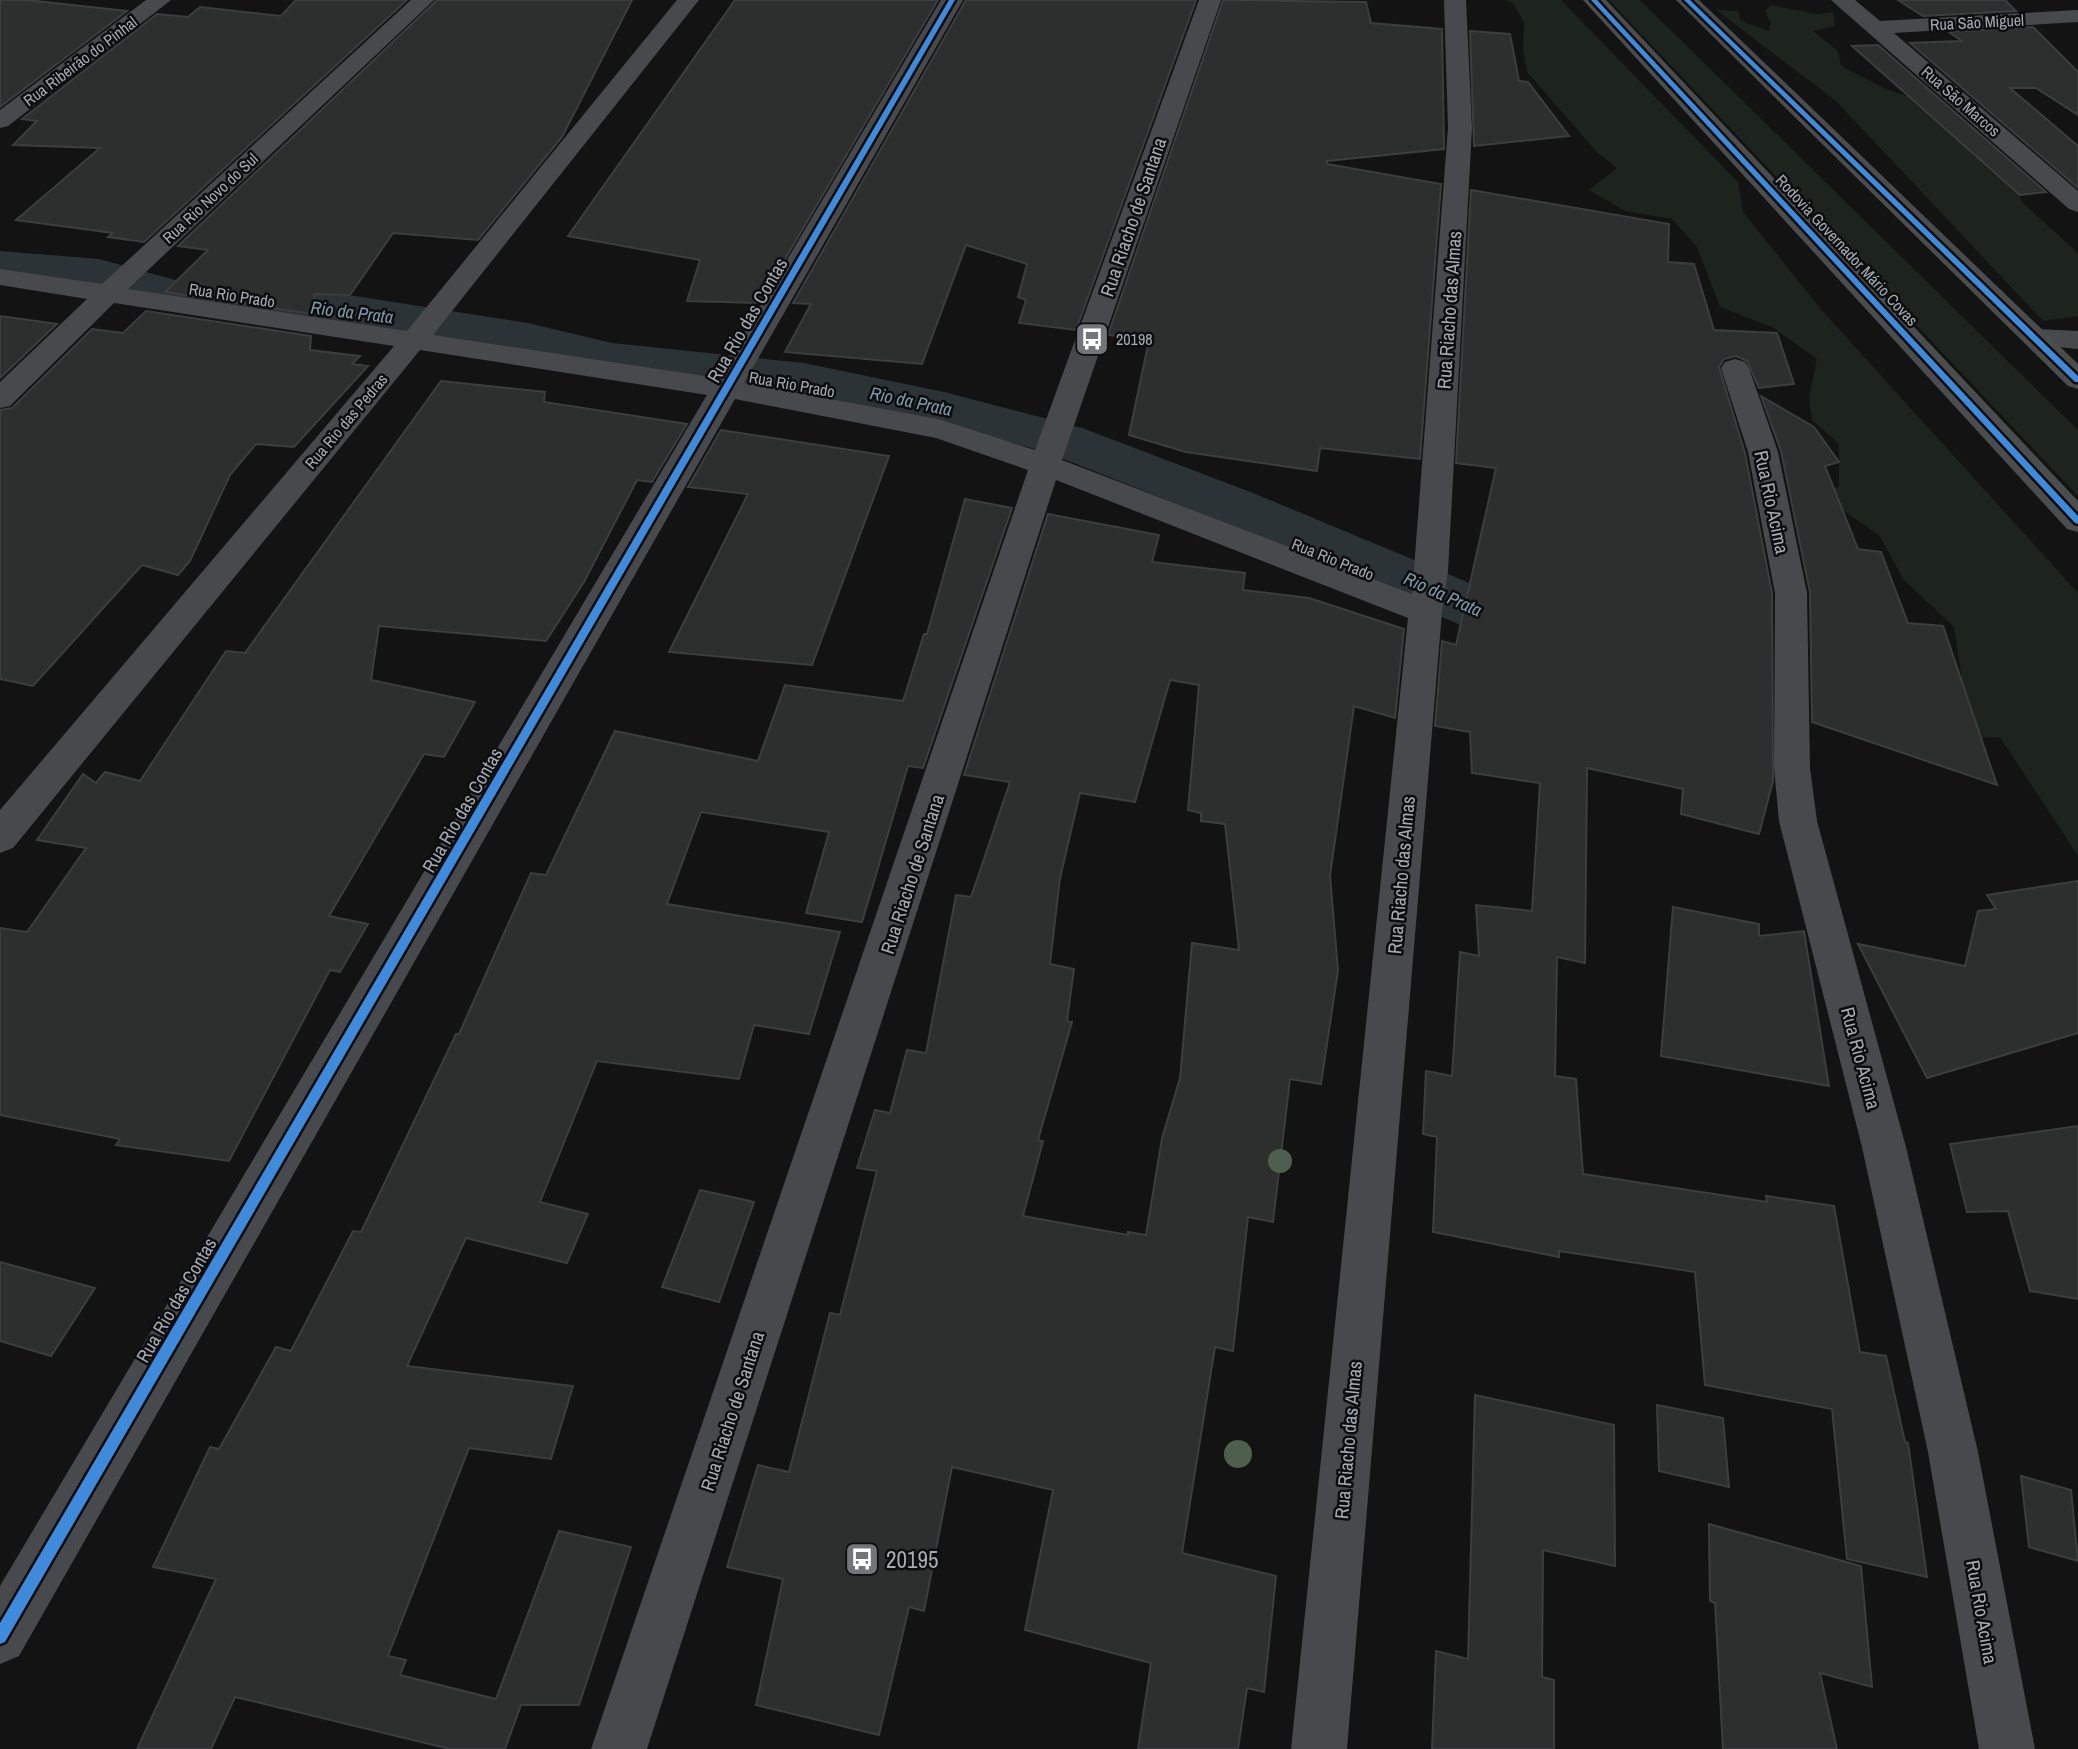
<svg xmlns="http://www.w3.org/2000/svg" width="2078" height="1749" font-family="'Archivo Narrow',sans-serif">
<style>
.green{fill:#1d231d}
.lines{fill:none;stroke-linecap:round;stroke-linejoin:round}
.canal{fill:#2b3337;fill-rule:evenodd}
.building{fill:#2d2e2e;stroke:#3b3d3f;stroke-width:2;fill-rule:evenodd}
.street{fill:#47494c;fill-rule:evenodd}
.highway{fill:#4a4c4d;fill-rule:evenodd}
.cycleway-casing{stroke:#0d0d0f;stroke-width:5}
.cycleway{fill:#408adc;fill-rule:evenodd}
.tree{fill:#4e5f4d}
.labels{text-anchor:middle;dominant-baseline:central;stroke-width:5;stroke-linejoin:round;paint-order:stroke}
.far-street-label{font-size:16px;fill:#a5abb3;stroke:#0d0d0f}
.far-poi-label{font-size:16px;fill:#a5abb3;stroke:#0d0d0f;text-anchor:start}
.far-water-label{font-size:18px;font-style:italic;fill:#7e9cac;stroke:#0d0d0f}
.street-label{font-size:19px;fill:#a5abb3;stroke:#0d0d0f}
.near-poi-label{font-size:23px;fill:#a5abb3;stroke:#0d0d0f;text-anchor:start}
</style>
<rect width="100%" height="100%" fill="#131313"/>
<g class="green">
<path d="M1505 0H1561L1738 182 1743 212 1819 307 2078 593V856L2000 737 1910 742 1964 693 1954 627 1903 579 1880 536 1818 493 1839 487V444L1812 420 1809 398 1817 359 1772 327 1720 307 1697 247 1672 219 1625 211 1589 190 1617 168 1596 151 1527 72 1523 50 1524 23 1513 3Z"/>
<path d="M1609 0H1640L2078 430V496Z"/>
<path d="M1771 5 1816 14 1833 12 1835 26 1813 31 1838 51 1841 66 1886 89 1919 100 2007 172 2023 203 2078 253V316L2043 321 1836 101 1716 10 1738 11 1741 21 1769 31 1771 23 1765 11Z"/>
</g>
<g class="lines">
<path class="canal" d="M0 251 99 259 186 283 355 296 528 323 612 343 804 363 944 392 1082 428 1253 493 1568 624 1576 639 1568 654 1548 660 1528 654 1215 519 1046 452 942 423 804 393 612 373 528 351 355 324 183 310 96 285 0 277Z"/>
</g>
<g class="building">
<path d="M0 0H27L127 11 0 107Z"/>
<path d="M296 0H407L144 242 108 237 113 233 16 220 100 148 13 145 37 121 22 119 157 14 188 17 200 7 281 16Z"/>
<path d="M437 0H632L562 137 478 240 393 233 350 295 314 294 313 314 165 292 208 250 178 246Z"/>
<path d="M735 0H938L759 303 687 301 700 260 568 236Z"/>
<path d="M966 0H1196L1076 330 1019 323 1026 300 1018 297 1027 264 966 245 922 364 785 352 811 304 793 303Z"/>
<path d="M1223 0 1366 2 1371 23 1442 29 1444 149 1327 161V164L1441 184 1420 459 1320 448 1317 471 1186 452 1129 435 1149 340 1108 335Z"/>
<path d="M1898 0H2005L2016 11 1923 16Z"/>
<path d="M2033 27 2078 72V115L2036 88H2010L2078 146V188L1910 43 1962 41 1949 32Z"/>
<path d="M1470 31 1510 34 1519 81 1528 82 1569 136 1474 146Z"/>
<path d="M1878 45 2046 192 2020 195 1852 46Z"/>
<path d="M1471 190 1669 224 1668 262 1694 264 1714 330 1777 333 1794 384 1759 388 1747 361 1736 356 1724 359 1719 367 1745 453 1772 593 1773 781 1759 834 1681 814 1683 789 1587 768 1585 963 1557 957 1555 1076 1576 1079 1583 1174 1767 1202 1766 1196 1834 1206 1860 1352 1886 1356 1905 1442 1908 1443 1927 1577 1847 1559 1832 1409 1705 1385 1695 1272 1559 1251V1257L1433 1232 1437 1137 1423 1134 1426 1071 1452 1076 1460 952 1479 956 1476 905 1532 911 1540 783 1472 773 1470 732 1435 726 1442 641 1456 645 1496 468 1456 463Z"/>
<path d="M146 311 311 336 310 350 360 356 352 364 368 366 294 447 256 444 230 475 190 561 178 575 142 565 33 686 0 679V410L12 408 92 329 123 333Z"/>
<path d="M0 316 57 324 0 378Z"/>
<path d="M441 381 545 392 544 402 687 424 652 482 637 480 584 582 546 641 379 626 371 680 475 702 444 757 424 754 329 916 368 924 340 972 330 970 229 1161 116 1145 120 1139 0 1115V928L27 932 86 848 37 840 83 774 96 783 105 772 140 781 226 651 245 653Z"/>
<path d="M1761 396 1814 427 1839 462 1825 466 1858 549 1881 552 1908 623 1943 626 1997 785 1812 722 1810 592 1781 451Z"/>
<path d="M721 430 889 456 812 665 669 652 748 494 688 487Z"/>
<path d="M965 499 1012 508 923 768 908 766 862 922 806 913 829 832 701 812 667 904 840 932 809 1034 754 1025 739 1079 597 1061 540 1202 588 1214 567 1263 466 1238 407 1366 573 1386 551 1459 469 1448 388 1656 406 1660 400 1675 496 1699 559 1531 631 1547 579 1705H521L505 1749H450L235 1697 211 1749H137L216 1579 153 1567 210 1447 219 1449 276 1347 291 1351 353 1231 361 1232 456 1034H459L531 873 546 875 615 731 758 761 785 685 903 701 924 634H927Z"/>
<path d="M1048 514 1159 535 1152 562 1245 573 1243 590 1309 598 1404 629 1395 718 1354 706 1330 876 1338 970 1321 1084 1290 1079 1273 1222 1248 1217 1233 1351 1215 1347 1182 1553 1276 1576 1264 1692 1247 1688 1238 1749H1138L1151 1663 1025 1630 1053 1490 952 1467 924 1611 909 1607 879 1735 756 1705 783 1579 727 1567 758 1465 789 1472 830 1313 840 1315 877 1171 857 1168 875 1110 890 1113 907 1050 926 1053 956 895 971 897 1010 782 964 775ZM1170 680 1199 685 1188 810 1201 813V821L1225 824 1239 950 1192 943 1180 1078 1162 1138 1146 1235 1128 1232V1235L1023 1216 1043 1141 1038 1140 1072 1022 1067 1021 1074 969 1050 964 1060 878 1080 793 1135 802Z"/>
<path d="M2078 881V1033L1927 1078 1858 944 1965 966 1978 911 1996 909 1987 895Z"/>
<path d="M1673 907 1759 924V936L1804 931 1829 1086 1661 1056Z"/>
<path d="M2078 1126V1299L2030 1291 2008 1211 1967 1212 1950 1144Z"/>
<path d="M700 1190 754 1202 719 1302 662 1287Z"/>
<path d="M0 1262 95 1288 51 1356 0 1341Z"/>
<path d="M1475 1395 1614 1425 1615 1566 1543 1550 1542 1677 1554 1680V1749H1432L1436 1651 1468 1659Z"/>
<path d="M1657 1405 1723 1418 1729 1487 1659 1471Z"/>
<path d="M2021 1476 2071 1490 2078 1561 2029 1547Z"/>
<path d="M1709 1524 1861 1566 1872 1687 1820 1673 1837 1749H1723L1715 1603 1710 1601Z"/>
</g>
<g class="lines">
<g class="street">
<path d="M146 0H171L8 126 0 128V110Z"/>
<path d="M411 0H434L128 289 407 331 677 0H699L433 335 717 378 941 0H963L744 383 938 419 1035 450 1199 0H1221L1062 460 1412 594 1448 128 1444 0H1466L1472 128 1448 571 1442 612 1347 1749H1291L1408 618 1056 480 647 1749H591L1028 470 936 438 735 399 19 1656 0 1664V1586L707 395 420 350 13 848 0 853V810L394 346 114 303 10 406 0 408V382L87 299 0 285V269L102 284Z"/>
<path d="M1831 0H1855L1880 21 2078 10V22L1894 33 2078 191V212L2069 209Z"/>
<path d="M2037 329 2078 331V349L2027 344 2023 338 2027 332Z"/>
<path d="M1735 359 1745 362 1749 368 1778 452 1807 593 1810 768 1817 821 1906 1147 1978 1452 2035 1749H1979L1928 1452 1862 1147 1779 821 1774 768 1775 593 1748 452 1721 368 1725 362Z"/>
</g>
<g class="highway">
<path d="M1583 0H1606L2078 501V532L2067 529Z"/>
<path d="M1676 0H1699L2078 364V389L2068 386Z"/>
</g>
<g class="cycleway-casing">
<g id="cycleway">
<path d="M949 0H955L5 1642 0 1644V1623Z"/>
<path d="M1591 0H1597L2078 516V524L2075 523Z"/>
<path d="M1684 0H1690L2078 376V382H2075Z"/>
</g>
</g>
<use href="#cycleway" class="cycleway"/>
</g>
<g class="tree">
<circle cx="1280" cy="1161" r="12"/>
<circle cx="1238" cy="1454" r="14"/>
</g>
<defs>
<g id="bus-square" transform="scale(1.75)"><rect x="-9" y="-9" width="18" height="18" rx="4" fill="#72767b" stroke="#0d0d0f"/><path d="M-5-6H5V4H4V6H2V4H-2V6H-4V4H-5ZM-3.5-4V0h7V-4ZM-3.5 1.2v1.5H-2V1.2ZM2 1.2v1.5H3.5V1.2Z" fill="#fff"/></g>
</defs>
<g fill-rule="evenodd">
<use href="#bus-square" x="1092" y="339"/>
<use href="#bus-square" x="862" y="1559"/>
</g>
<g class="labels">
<g class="far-street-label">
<text transform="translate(1977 22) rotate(-3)">Rua São Miguel</text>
<text transform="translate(80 61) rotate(-37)">Rua Ribeirão do Pinhal</text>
<text transform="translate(1961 101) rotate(41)">Rua São Marcos</text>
<text transform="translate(210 198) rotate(-43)">Rua Rio Novo do Sul</text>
<text transform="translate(1847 250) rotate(47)">Rodovia Governador Mário Covas</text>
<text transform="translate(232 295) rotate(9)">Rua Rio Prado</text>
<text transform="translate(792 384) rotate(10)">Rua Rio Prado</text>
<text transform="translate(346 421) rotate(-50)">Rua Rio das Pedras</text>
<text transform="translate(1333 559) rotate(22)">Rua Rio Prado</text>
</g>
<g class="far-poi-label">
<text x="1116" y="339">20198</text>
</g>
<g class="far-water-label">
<text transform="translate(352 312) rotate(7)">Rio da Prata</text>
<text transform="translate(911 401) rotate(12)">Rio da Prata</text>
<text transform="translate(1443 594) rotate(24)">Rio da Prata</text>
</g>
<g class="street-label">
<text transform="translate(1133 217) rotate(-71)">Rua Riacho de Santana</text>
<text transform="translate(1449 310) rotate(-86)">Rua Riacho das Almas</text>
<text transform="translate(747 320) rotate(-60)">Rua Rio das Contas</text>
<text transform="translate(1772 502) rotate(78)">Rua Rio Acima</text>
<text transform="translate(462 810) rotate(-60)">Rua Rio das Contas</text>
<text transform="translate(912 874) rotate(-72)">Rua Riacho de Santana</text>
<text transform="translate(1401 875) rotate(-85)">Rua Riacho das Almas</text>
<text transform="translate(1861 1058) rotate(75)">Rua Rio Acima</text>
<text transform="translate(176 1300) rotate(-60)">Rua Rio das Contas</text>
<text transform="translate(732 1411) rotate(-72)">Rua Riacho de Santana</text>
<text transform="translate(1348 1440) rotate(-85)">Rua Riacho das Almas</text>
<text transform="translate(1982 1612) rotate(80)">Rua Rio Acima</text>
</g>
<g class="near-poi-label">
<text x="886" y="1559">20195</text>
</g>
</g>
</svg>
